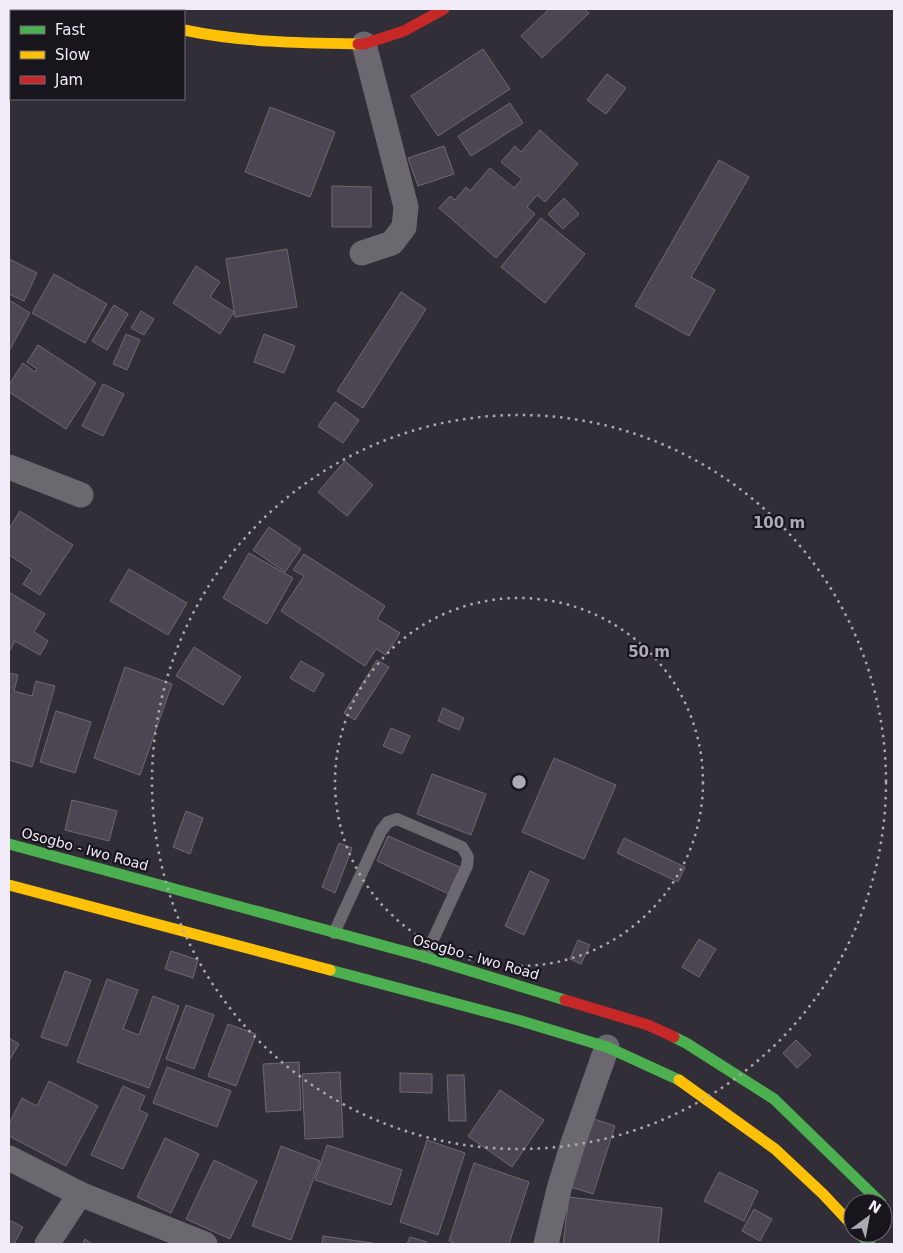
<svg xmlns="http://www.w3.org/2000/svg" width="903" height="1253" font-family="'DejaVu Sans',sans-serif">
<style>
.building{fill:#4c4652;stroke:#6c6971}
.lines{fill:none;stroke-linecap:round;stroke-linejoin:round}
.lane{stroke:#6b686f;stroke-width:12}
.street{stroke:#6b686f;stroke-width:25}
.fast{stroke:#4caf50;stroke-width:11}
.slow{stroke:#ffc107;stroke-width:11}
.jam{stroke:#c62828;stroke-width:11}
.ring{fill:none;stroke:#aeaab4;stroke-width:2.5;stroke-dasharray:2.5 5}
.labels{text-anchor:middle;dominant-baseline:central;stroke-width:4.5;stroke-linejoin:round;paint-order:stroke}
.street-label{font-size:14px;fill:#f1ecf7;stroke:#18151c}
.centre{fill:#aeaab4;stroke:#18151c;stroke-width:2.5}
.ring-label{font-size:15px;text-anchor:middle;font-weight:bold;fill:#aeaab4;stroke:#18151c;stroke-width:4.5;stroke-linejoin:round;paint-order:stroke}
</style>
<rect width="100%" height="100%" fill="#322e37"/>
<g class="building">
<path d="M549 9H584L589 13 542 58 521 36Z"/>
<path d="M483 49 510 89 438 136 411 96Z"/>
<path d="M607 74 626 88 606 114 587 100Z"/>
<path d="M510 103 523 123 471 156 458 136Z"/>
<path d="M270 107 335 132 310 197 245 172Z"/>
<path d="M540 130 578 164 545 202 537 195 527 207 535 214 496 258 439 208 450 196 455 200 466 187 470 191 490 168 514 188 522 179 501 162 515 146 521 152Z"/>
<path d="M444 146 454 174 418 186 408 158Z"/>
<path d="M719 160 749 177 691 277 715 290 689 336 635 306Z"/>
<path d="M332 186 371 187V227H332Z"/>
<path d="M564 198 579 214 563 229 548 214Z"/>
<path d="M541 218 585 254 545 303 501 267Z"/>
<path d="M287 249 297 307 235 317 226 259Z"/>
<path d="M9 259 37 273 24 301 9 294Z"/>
<path d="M196 266 220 282 210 297 234 312 220 334 173 303Z"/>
<path d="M54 274 107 304 85 343 32 313Z"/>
<path d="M401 292 426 309 363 408 337 391Z"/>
<path d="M9 300 30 313 9 351Z"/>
<path d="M114 305 128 314 107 350 92 341Z"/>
<path d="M141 311 154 319 144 335 131 328Z"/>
<path d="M126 334 140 340 127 370 113 364Z"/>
<path d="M264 334 295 346 284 373 254 362Z"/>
<path d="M38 345 96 383 66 429 9 392V385L23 363 35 372 37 369 27 362Z"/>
<path d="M103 384 124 394 103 436 82 426Z"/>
<path d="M335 402 359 420 343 443 318 426Z"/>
<path d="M345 461 373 485 347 516 318 492Z"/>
<path d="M20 511 73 545 40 595 23 584 32 570 9 555V529Z"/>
<path d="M269 527 301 549 285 572 253 550Z"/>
<path d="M249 553 293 578 267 624 223 598Z"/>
<path d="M304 554 385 606 377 619 400 633 386 655 376 649 365 666 281 611 304 576 293 570Z"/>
<path d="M129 569 187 603 168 635 110 601Z"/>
<path d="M9 592 45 614 34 632 48 641 40 655 15 641 9 652Z"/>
<path d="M194 647 241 677 223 705 176 676Z"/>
<path d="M377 660 389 667 355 720 344 713Z"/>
<path d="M301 661 324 674 314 692 290 678Z"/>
<path d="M125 667 172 684 140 775 94 758Z"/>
<path d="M9 673 18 675 14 691 32 696 36 681 55 686 32 767 9 760Z"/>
<path d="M443 708 464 718 459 730 438 721Z"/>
<path d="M56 711 91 722 75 773 40 762Z"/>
<path d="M391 728 410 736 402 754 383 746Z"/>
<path d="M554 758 616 785 584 859 522 832Z"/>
<path d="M432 774 486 794 471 835 417 814Z"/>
<path d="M72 800 117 811 109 841 65 830Z"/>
<path d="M186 811 203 818 190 854 173 847Z"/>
<path d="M388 836 462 868 451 895 377 861Z"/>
<path d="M624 838 685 867 678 882 617 853Z"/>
<path d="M339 843 352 848 335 893 322 887Z"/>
<path d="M530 871 549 880 524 935 505 926Z"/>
<path d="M699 939 716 949 699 977 682 967Z"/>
<path d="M578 940 590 945 581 964 570 959Z"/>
<path d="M171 951 198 960 193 978 165 969Z"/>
<path d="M65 971 91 980 67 1046 41 1037Z"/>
<path d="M107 979 138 990 123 1029 139 1035 153 996 179 1006 149 1088 77 1062Z"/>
<path d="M186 1005 214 1015 194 1069 166 1059Z"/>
<path d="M228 1024 256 1034 236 1086 208 1076Z"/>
<path d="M9 1038 19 1044 9 1061Z"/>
<path d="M796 1040 811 1055 797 1068 783 1053Z"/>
<path d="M299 1062 301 1110 266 1112 263 1064Z"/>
<path d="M167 1067 231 1091 217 1127 153 1103Z"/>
<path d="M340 1072 343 1137 305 1139 302 1074Z"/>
<path d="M400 1073 432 1074V1093L400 1092Z"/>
<path d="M447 1075H464L466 1121H449Z"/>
<path d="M49 1081 98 1106 66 1166 9 1136V1124L22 1098 37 1106Z"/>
<path d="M123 1086 145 1096 139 1110 148 1114 123 1169 91 1155Z"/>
<path d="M500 1090 544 1120 512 1167 468 1136Z"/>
<path d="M594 1119 615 1126 593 1194 571 1187Z"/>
<path d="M165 1138 199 1154 171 1213 137 1197Z"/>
<path d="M427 1140 465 1153 438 1235 400 1222Z"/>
<path d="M327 1145 402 1170 391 1205 315 1180Z"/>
<path d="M281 1146 320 1161 291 1240 252 1226Z"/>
<path d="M214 1160 257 1181 230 1239 186 1219Z"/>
<path d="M474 1163 529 1182 509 1244H457L449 1241Z"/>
<path d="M719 1172 758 1191 744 1221 704 1201Z"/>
<path d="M569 1197 662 1208 658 1244H563Z"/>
<path d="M754 1209 772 1219 760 1241 742 1231Z"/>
<path d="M9 1220 23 1227 14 1244H9Z"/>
<path d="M323 1236 379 1244H322Z"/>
<path d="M410 1237 427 1242 426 1244H407Z"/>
<path d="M85 1239 92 1244H82Z"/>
</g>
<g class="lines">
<path class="lane" d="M334 933 381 831 388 822 397 819 462 847 468 857 467 866 425 957"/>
<g class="street">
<path d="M89 9 96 11"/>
<path d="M9 11 10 9"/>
<path d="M362 253 392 243 404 227 406 207 364 44"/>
<path d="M9 467 81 495"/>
<path d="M9 1158 80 1194 205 1244"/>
<path d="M47 1244 80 1194"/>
<path d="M546 1244 559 1189 572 1146 607 1047"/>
</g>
<g class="fast">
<path d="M9 844 425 957 565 1000"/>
<path d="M330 970 518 1020 607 1047 679 1080"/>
<path d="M674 1037 686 1043 774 1099 881 1203"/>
<path d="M859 1233 870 1244"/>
</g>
<g class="slow">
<path d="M184 30C241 42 299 43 358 44"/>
<path d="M9 885 330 970"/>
<path d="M679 1080 775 1149 823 1194 853 1226"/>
</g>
<g class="jam">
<path d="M358 44H364L404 31 444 9"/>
<path d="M565 1000 648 1025 674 1037"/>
</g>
</g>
<g class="ring">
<circle cx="519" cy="782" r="184"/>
<circle cx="519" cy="782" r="367"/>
</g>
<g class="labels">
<g class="street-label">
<text transform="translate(85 849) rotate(15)">Osogbo - Iwo Road</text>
<text transform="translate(476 957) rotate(16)">Osogbo - Iwo Road</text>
</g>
</g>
<circle cx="519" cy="782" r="8" class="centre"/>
<g class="ring-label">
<text x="779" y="528">100 m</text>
<text x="649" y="657">50 m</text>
</g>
<rect width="903" height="1253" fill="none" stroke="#f1ecf7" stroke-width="20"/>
<rect x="10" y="10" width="175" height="90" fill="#18151c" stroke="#6f6b74"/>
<rect x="20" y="26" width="25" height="8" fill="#4caf50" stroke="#6f6b74"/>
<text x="55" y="35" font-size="15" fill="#f1ecf7">Fast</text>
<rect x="20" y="51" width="25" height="8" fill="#ffc107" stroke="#6f6b74"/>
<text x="55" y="60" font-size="15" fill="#f1ecf7">Slow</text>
<rect x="20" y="76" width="25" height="8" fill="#c62828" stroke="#6f6b74"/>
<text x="55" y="85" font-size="15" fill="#f1ecf7">Jam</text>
<g transform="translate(868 1218) rotate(32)"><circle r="24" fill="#18151c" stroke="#6f6b74"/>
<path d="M0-4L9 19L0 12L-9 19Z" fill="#aeaab4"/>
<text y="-8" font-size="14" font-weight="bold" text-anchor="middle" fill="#f1ecf7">N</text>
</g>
</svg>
